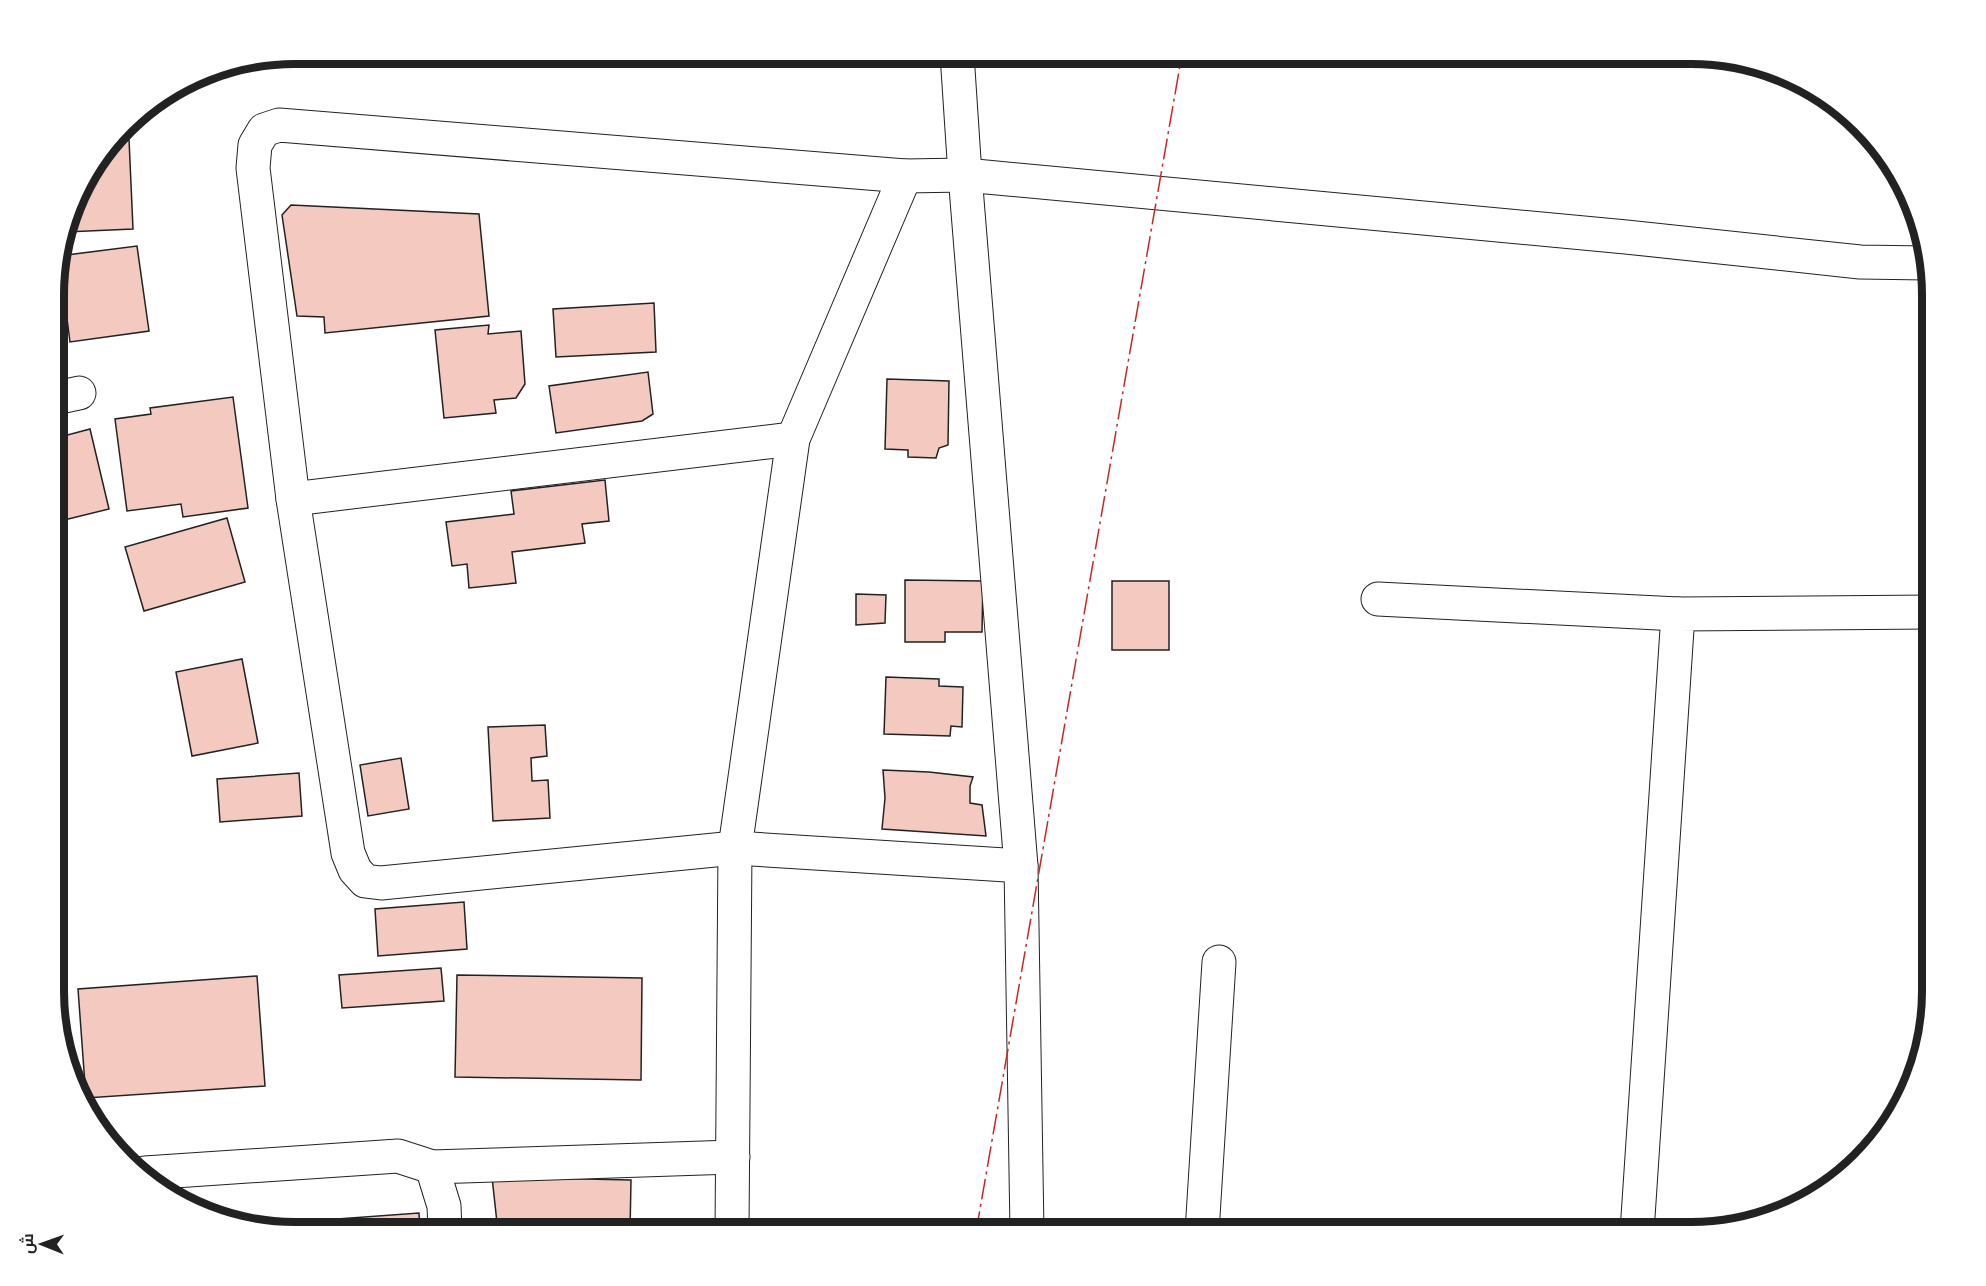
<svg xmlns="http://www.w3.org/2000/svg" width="1986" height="1286" font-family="'Golos Text',Cairo,sans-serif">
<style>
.building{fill:#f3c9c0;stroke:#222;stroke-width:1.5}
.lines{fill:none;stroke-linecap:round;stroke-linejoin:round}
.minor-casing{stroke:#222;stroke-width:35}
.minor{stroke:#fff;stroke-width:33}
.power{stroke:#c62828;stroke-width:1.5;stroke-dasharray:21 4.5 3 4.5;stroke-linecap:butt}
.rim{fill:none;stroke:#222;stroke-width:8}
</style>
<rect width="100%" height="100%" fill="#fff"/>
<g class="building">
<rect x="393" y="54" width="65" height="4"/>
<path d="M736 54H834V61L736 55Z"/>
<path d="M129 139 133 229 66 232 79 189 116 140Z"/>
<path d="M291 205 479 214 489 316 325 333 324 317 297 316 282 215Z"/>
<path d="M137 246 149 331 70 342 59 256Z"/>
<path d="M654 303 656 352 556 357 553 309Z"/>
<path d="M489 325 488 334 521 331 525 384 516 398 494 400 496 413 444 418 435 330Z"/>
<path d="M648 372 653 414 642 421 556 433 549 386Z"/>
<path d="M887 379 949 381 948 445 939 448 936 458 908 457V450L885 449Z"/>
<path d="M233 397 248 508 183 517 181 504 127 511 115 419 151 414 150 408Z"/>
<path d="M90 429 109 509 56 522V438Z"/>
<path d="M605 480 609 521 582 524 585 543 512 552 516 583 469 588 467 564 452 566 446 522 514 514 511 491Z"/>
<path d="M227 518 245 582 144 611 125 547Z"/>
<path d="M905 580 983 581 982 632H945V642H905Z"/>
<rect x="1112" y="581" width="57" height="69"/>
<path d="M856 594 886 595 885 623 856 625Z"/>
<path d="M242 659 258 743 192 756 176 672Z"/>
<path d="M886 677 939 679V686L963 687 962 727 951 726 950 736 884 734Z"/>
<path d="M545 725 547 756 531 758 532 781 548 780 550 818 493 821 488 727Z"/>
<path d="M401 758 409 809 368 816 360 765Z"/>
<path d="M883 770 929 772 973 777 970 786V803L982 805 986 836 882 829 885 798Z"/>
<path d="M299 773 302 816 220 822 217 779Z"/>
<path d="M464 902 467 949 378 956 375 909Z"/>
<path d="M441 968 444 1001 342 1008 339 975Z"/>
<path d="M457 975 642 978 641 1080 455 1077Z"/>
<path d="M257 976 265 1086 86 1098 78 989Z"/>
<path d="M492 1177 631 1180 630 1232H498Z"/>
<path d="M419 1213 420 1232H296L253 1225Z"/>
</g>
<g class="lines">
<g class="minor-casing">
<g id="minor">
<path d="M957 54 965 175 1021 866 1027 1232"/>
<path d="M56 398 79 393"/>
<path d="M293 499 793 439"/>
<path d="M1378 599 1678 614"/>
<path d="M1021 866 735 848 381 883 365 881 355 870 348 853 293 499 253 168 255 145 264 130 279 125 905 176 965 175 1626 237 1860 262 1926 263"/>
<path d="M432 1167 733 1157"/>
<path d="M145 1173 398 1156 432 1167 444 1206 445 1232"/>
<path d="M732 1232 735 848 793 439 905 176"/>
<path d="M1202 1232 1219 962"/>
<path d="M1637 1232 1678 614 1931 612"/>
</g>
</g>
<use href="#minor" class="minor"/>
<path class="power" d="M976 1232 1182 54"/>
</g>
<path d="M0 0H1986V1286H0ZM295 64H1691A231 231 0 0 1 1922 295V991A231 231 0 0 1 1691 1222H295A231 231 0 0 1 64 991V295A231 231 0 0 1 295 64Z" fill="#fff" fill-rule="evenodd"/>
<path class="rim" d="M295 64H1691A231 231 0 0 1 1922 295V991A231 231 0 0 1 1691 1222H295A231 231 0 0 1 64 991V295A231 231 0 0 1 295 64Z"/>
<g transform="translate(42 1244) rotate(271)" stroke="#ffffff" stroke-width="4.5" paint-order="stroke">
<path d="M0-4.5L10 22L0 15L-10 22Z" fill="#222222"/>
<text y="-9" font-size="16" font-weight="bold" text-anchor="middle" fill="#222222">ش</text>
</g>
</svg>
